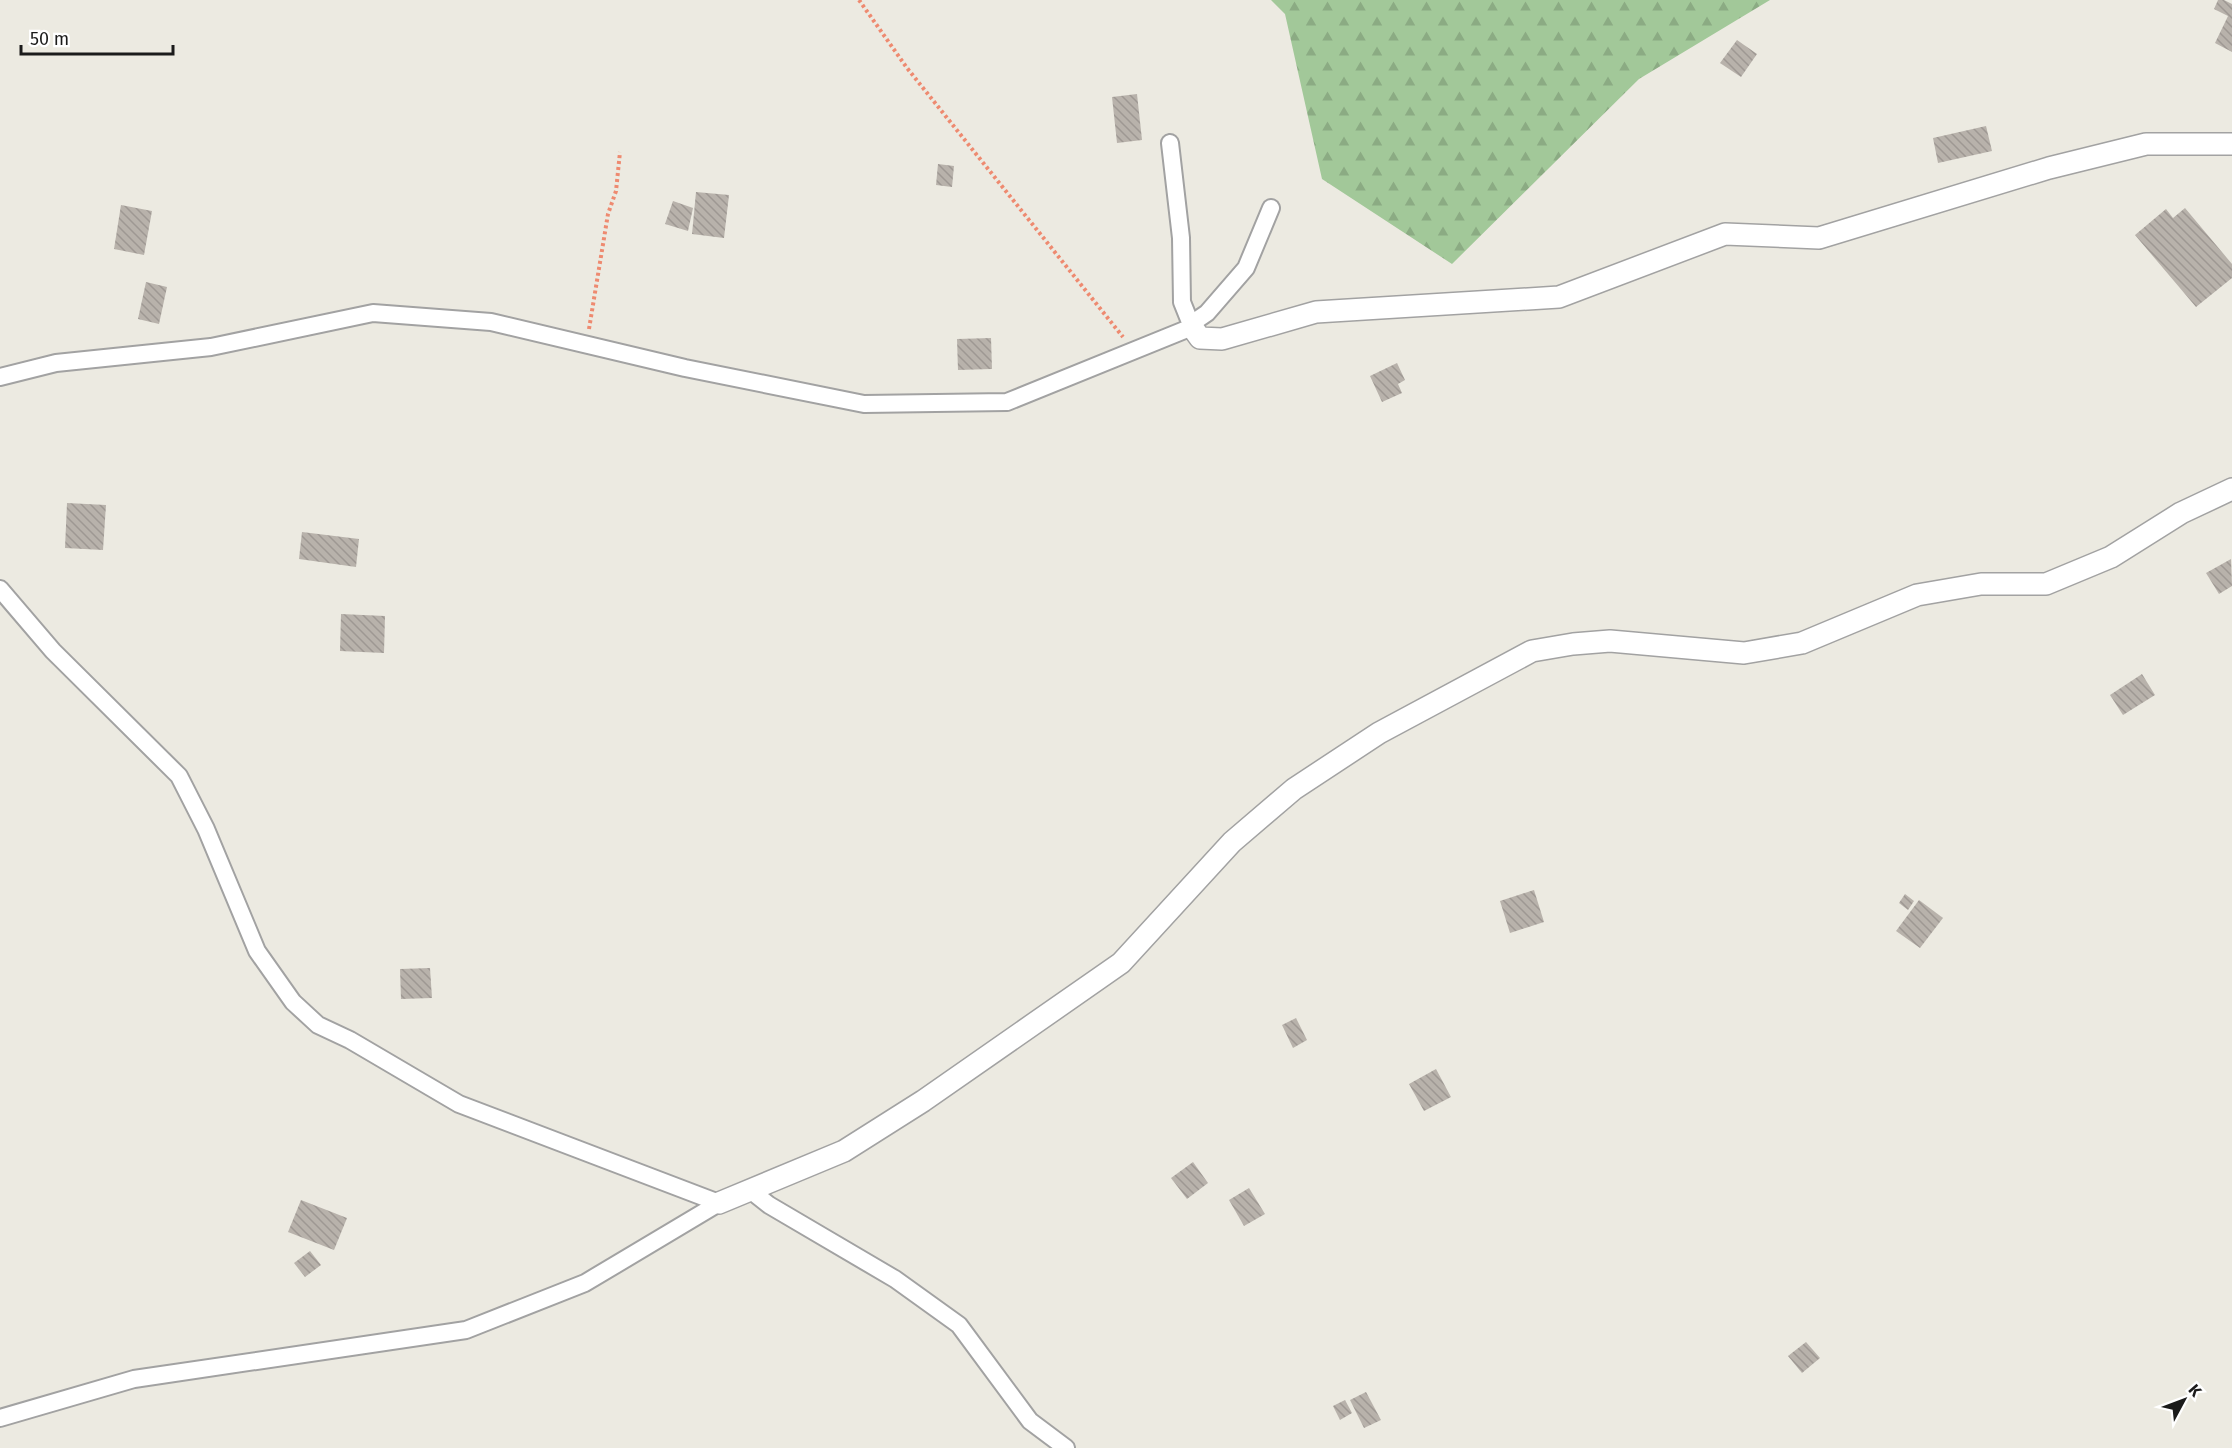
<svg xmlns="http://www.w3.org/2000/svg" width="2232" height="1448" font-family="'Fira Sans',sans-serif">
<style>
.forest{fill:url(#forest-firs)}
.building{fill:url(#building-back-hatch)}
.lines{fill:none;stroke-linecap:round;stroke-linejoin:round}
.minor-casing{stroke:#a2a2a2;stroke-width:20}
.tertiary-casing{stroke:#a2a2a2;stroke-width:24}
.path{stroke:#ee8a70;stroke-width:4;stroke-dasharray:3 3;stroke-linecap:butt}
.minor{stroke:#fff;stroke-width:16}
.tertiary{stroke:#fff;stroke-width:21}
</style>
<defs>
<pattern id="forest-firs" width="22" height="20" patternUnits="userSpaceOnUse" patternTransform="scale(1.5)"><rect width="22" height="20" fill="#a2c899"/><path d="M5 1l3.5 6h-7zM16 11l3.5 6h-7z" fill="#8bab83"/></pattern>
<pattern id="building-back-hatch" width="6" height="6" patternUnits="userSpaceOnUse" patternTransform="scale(1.5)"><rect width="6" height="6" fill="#b8b2ab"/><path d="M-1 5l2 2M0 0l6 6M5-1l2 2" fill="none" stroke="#9e9893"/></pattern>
</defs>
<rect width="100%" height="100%" fill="#eceae1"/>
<path class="forest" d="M1271 0H1770L1639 79 1452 264 1322 179 1285 14Z"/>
<g class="building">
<path d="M2218 0H2224L2232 4V52L2215 43 2228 16 2214 9Z"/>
<path d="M1737 40 1757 54 1741 77 1720 63Z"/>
<path d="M1137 94 1142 140 1117 143 1112 97Z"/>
<path d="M1986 126 1992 151 1938 163 1933 138Z"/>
<path d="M938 164 954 166 952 187 936 185Z"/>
<path d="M696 192 729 195 724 238 692 234Z"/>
<path d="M673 201 693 208 688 231 665 224Z"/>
<path d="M121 205 152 211 144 255 114 249Z"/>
<path d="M2185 208 2232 264V278L2196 307 2135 235 2166 209 2173 218Z"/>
<path d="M146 282 167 287 159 324 138 319Z"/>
<path d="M991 338 992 369 958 370 957 339Z"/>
<path d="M1397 363 1405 380 1398 384 1402 393 1382 402 1370 376Z"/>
<path d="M67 503 106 505 103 550 65 548Z"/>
<path d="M302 532 359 539 356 567 299 559Z"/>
<path d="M2231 559 2232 586 2219 594 2206 573Z"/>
<path d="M341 614 385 616 384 653 340 651Z"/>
<path d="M2142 674 2155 695 2123 715 2110 695Z"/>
<path d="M1534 890 1544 922 1510 933 1500 901Z"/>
<path d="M1905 894 1914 901 1908 910 1899 903Z"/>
<path d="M1919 900 1943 918 1920 948 1896 931Z"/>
<path d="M430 968 432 998 401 999 400 969Z"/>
<path d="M1296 1018 1307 1040 1293 1048 1282 1025Z"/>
<path d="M1436 1069 1451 1097 1424 1111 1409 1084Z"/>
<path d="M1193 1162 1208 1183 1187 1199 1171 1178Z"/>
<path d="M1249 1188 1265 1214 1244 1226 1229 1200Z"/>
<path d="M301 1200 347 1218 334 1250 288 1232Z"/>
<path d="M310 1251 321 1265 305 1277 294 1263Z"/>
<path d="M1806 1342 1820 1358 1802 1373 1788 1356Z"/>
<path d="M1366 1392 1381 1420 1364 1428 1350 1400Z"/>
<path d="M1345 1400 1352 1413 1340 1420 1333 1406Z"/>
</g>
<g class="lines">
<g class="minor-casing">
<g id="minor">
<path d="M1191 324 1207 313 1246 268 1271 208"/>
<path d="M0 377 56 363 211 347 373 313 491 322 685 368 864 404 1007 402 1192 327 1182 302 1181 238 1170 143"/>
<path d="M0 589 53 651 179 776 206 829 257 951 293 1002 318 1025 350 1040 459 1104 719 1203"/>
<path d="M750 1190 769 1205 895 1279 959 1325 1030 1421 1066 1448"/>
<path d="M0 1418 134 1379 466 1330 585 1283 719 1203"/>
</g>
</g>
<g class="tertiary-casing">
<g id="tertiary">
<path d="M1192 327 1200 338 1222 339 1316 312 1559 297 1725 234 1819 238 2049 168 2146 144H2232"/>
<path d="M719 1203 844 1151 923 1101 1121 963 1232 842 1294 789 1379 733 1532 651 1573 644 1610 641 1744 653 1802 643 1917 595 1981 584H2046L2111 557 2181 513 2232 489"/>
</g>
</g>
<g class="path">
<path d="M859 0 907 68 1123 337"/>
<path d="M589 329 608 214 616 191 620 152"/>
</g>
<use href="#minor" class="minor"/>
<use href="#tertiary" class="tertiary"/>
</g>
<g transform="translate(2184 1400) rotate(49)" stroke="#ffffff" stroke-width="4.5" paint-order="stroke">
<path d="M0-4.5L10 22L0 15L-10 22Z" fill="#1b1b1b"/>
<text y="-9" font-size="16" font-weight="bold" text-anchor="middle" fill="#1b1b1b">K</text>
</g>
<path d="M21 45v9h152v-9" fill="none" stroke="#1b1b1b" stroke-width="3"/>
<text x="30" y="45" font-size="18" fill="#1b1b1b" stroke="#ffffff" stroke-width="4.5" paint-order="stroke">50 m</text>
</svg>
